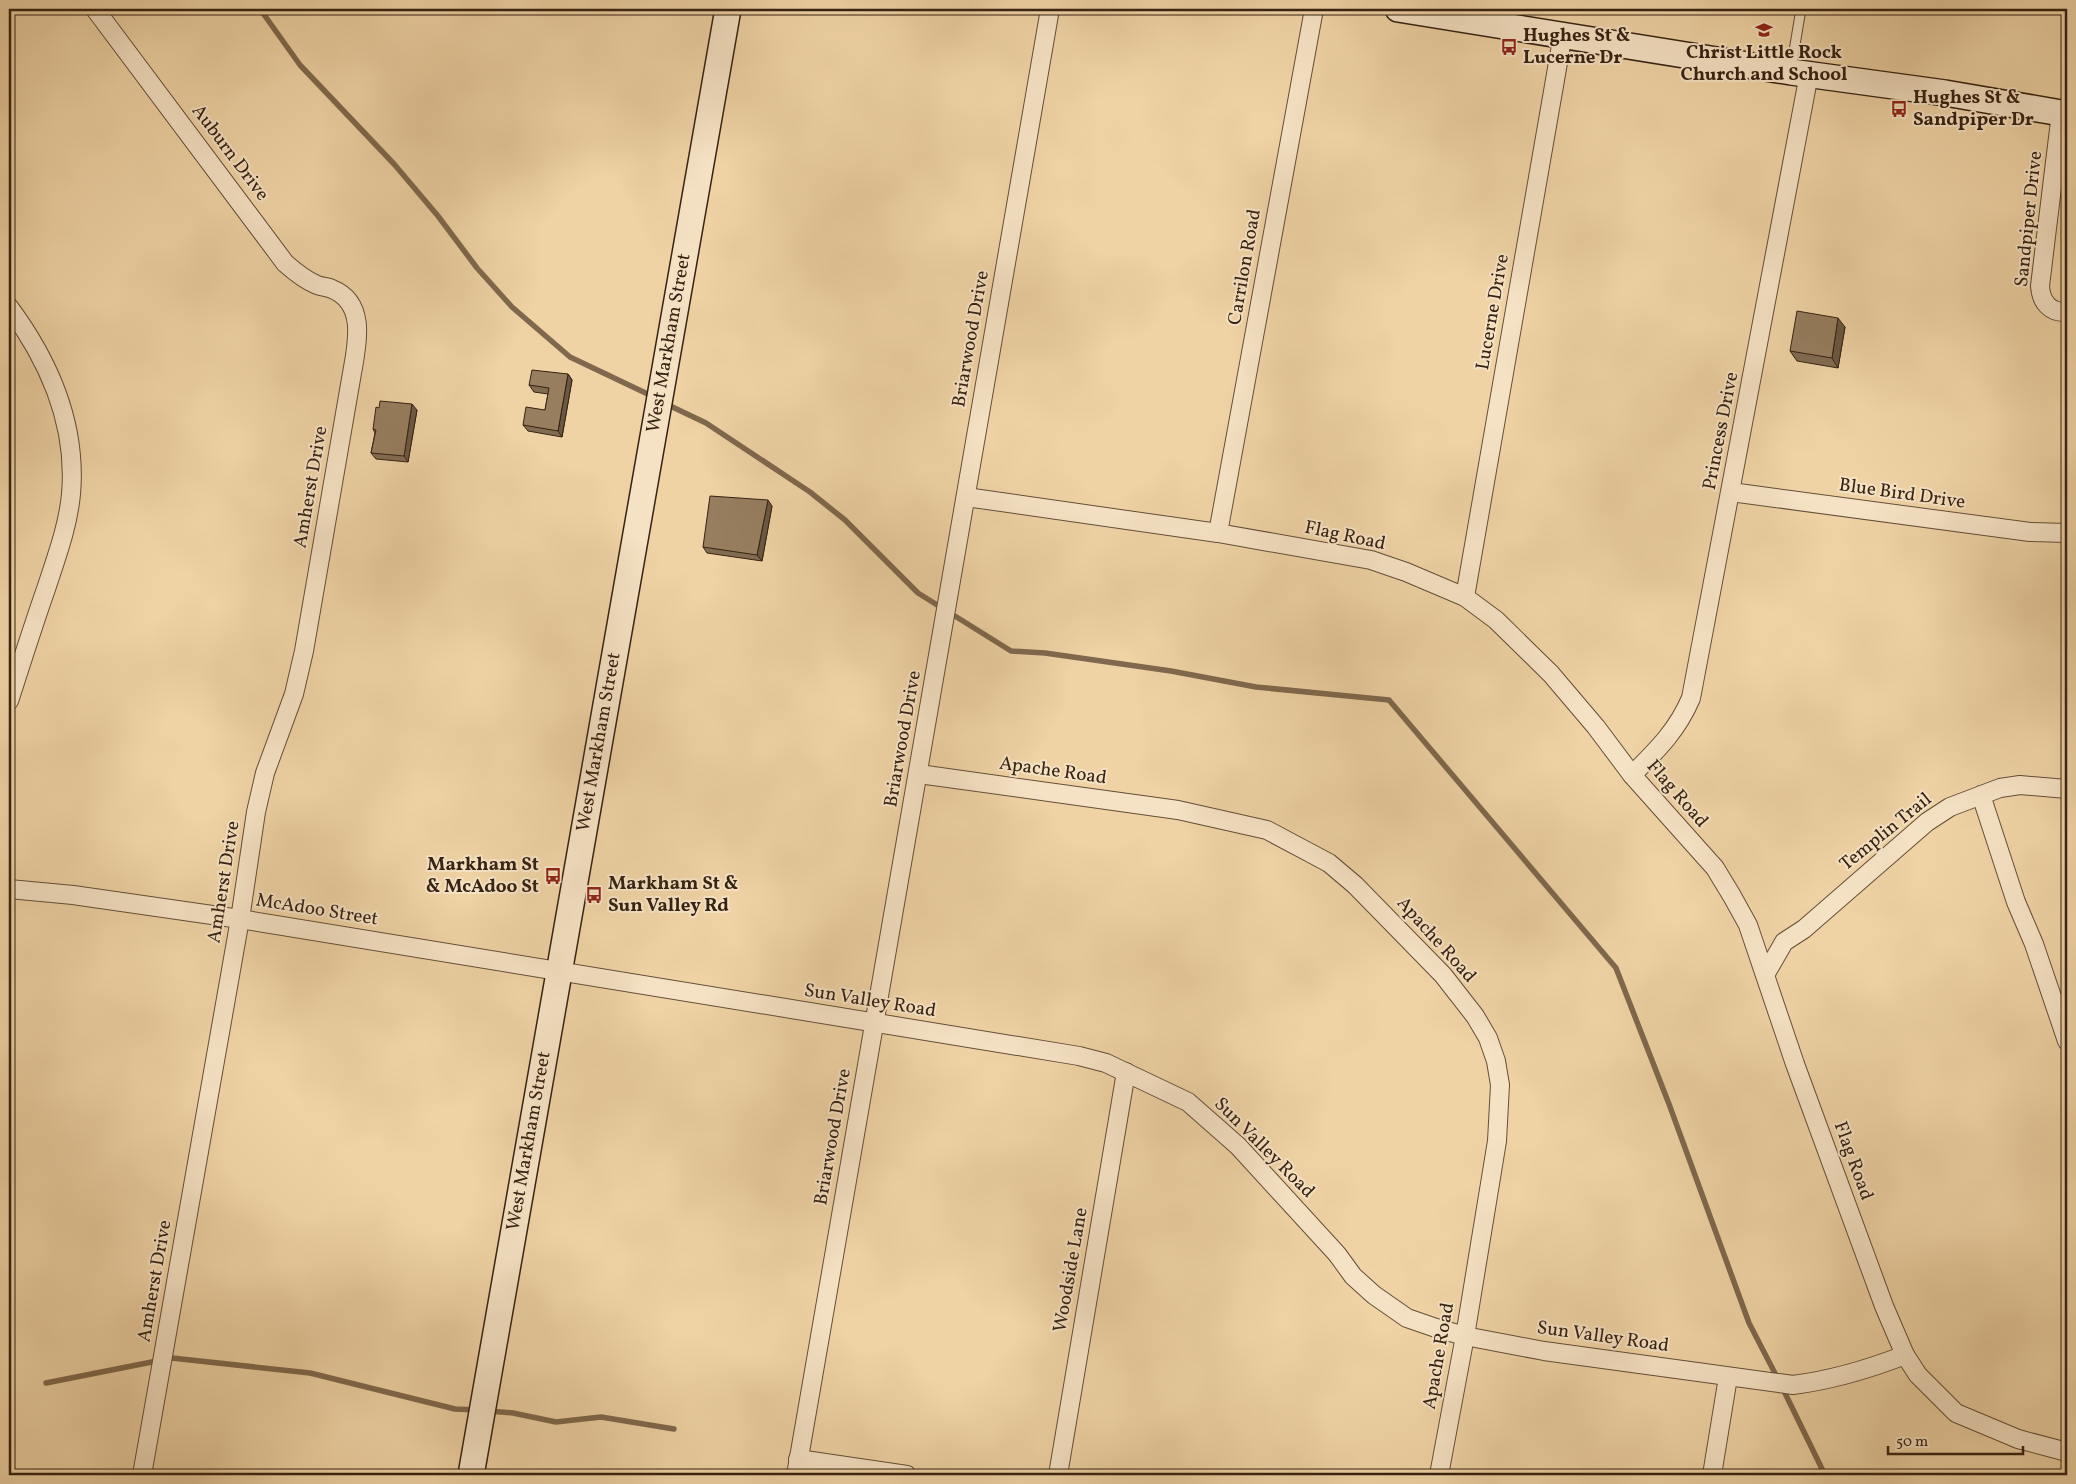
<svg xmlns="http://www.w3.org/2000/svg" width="2076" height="1484" font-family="Vollkorn,serif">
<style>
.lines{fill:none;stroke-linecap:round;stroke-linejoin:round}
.stream{stroke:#7f684d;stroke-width:5.5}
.lane-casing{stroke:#644e38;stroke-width:11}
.street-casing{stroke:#644e38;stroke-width:20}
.secondary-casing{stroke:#362213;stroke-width:28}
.lane{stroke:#f5e2c4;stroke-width:9}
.street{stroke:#f5e2c4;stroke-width:18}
.secondary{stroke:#f5e2c4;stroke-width:25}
.wall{fill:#816c52;stroke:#362213}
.shaded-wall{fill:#695842;stroke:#362213}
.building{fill:#967e5f;stroke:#362213}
.labels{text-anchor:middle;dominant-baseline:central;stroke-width:4;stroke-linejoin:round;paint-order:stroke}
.poi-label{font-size:19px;font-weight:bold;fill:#362213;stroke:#f5e2c4;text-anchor:start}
.street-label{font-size:19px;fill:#362213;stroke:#f5e2c4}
</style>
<rect width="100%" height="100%" fill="#efd3a5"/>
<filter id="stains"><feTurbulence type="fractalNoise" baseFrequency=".004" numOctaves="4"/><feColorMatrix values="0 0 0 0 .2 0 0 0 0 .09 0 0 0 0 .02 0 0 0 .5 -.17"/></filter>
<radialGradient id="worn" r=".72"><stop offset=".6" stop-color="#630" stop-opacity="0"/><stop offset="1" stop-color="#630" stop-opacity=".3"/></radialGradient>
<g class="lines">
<g class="stream">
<path d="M260 9 300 65 394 164 438 216 477 268 512 307 570 357 654 397"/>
<path d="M664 403 706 423 810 492 845 520 918 593 1011 651 1045 653 1171 671 1256 687 1389 700 1616 968 1669 1104 1749 1323 1778 1379"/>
<path d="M46 1383 172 1358 310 1373 455 1409 477 1410"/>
<path d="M1782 1387 1825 1475"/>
<path d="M488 1411 513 1413 556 1422 601 1417 674 1429"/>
</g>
<g class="lane-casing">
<path id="lane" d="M1791 69 1801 9"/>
</g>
<g class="street-casing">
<g id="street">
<path d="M95 9 285 263C295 272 305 280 317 285 322 287 328 287 332 289 367 303 357 345 352 373L304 651 294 694 265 773 256 812 240 919 142 1475"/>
<path d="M2061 113 2040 286C2041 302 2050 313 2067 312"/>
<path d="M9 307C49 361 77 425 71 494 68 527 56 558 46 589 33 626 21 664 9 701"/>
<path d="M1731 492 2030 532 2067 533"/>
<path d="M966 497 1218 533 1371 560 1406 572 1465 597 1496 620 1551 674 1596 727 1632 775 1715 868 1732 896 1748 925 1795 1064 1884 1306 1905 1355 1918 1375 1956 1413 2018 1439 2067 1452"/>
<path d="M1218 533 1314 9"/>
<path d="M1465 597 1563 34"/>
<path d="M919 774 1178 810 1267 830 1329 863 1355 885 1443 975 1475 1016 1488 1038 1496 1061 1500 1085 1497 1141 1465 1336 1439 1475"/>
<path d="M1632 775C1657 750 1677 731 1691 698L1809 74"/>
<path d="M1981 795 2016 902 2034 944 2067 1041"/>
<path d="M9 889 73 895 240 919 1079 1056 1106 1063 1188 1102 1238 1146 1337 1254 1353 1276 1374 1295 1407 1318 1436 1328 1465 1336 1544 1351 1793 1385C1832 1380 1869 1369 1905 1355"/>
<path d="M1765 975 1784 942 1804 929 1927 822 1950 807 2000 788 2020 785 2067 789"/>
<path d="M798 1459 907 1475"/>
<path d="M796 1475 1050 9"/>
<path d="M1058 1475 1126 1072"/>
<path d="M1712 1475 1728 1377"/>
</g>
</g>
<g class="secondary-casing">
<g id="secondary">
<path d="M1398 9 1791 72 1945 93 2067 114"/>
<path d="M471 1475 728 9"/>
</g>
</g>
<use href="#lane" class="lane"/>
<use href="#street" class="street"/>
<use href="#secondary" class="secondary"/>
</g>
<g class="wall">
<path d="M1845 327 1838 368 1797 361 1790 351Z"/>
<path d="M568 374 572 380 562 437 528 431 523 425 545 410 548 394 534 392 529 385Z"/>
<path d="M417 410 408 462 376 459 371 453 375 433 373 429Z"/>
<path d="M772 506 762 561 707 553 703 547Z"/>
</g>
<g class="shaded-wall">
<path d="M1838 318 1845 327 1838 368 1832 358Z"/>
<path d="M568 374 572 380 562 437 558 431Z"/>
<path d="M412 404 417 410 408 462 404 456Z"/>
<path d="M768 500 772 506 762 561 757 555Z"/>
</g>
<g class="building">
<path d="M1797 311 1838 318 1832 358 1790 351Z"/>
<path d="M532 370 568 374 558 431 523 425 526 407 545 410 549 388 529 385Z"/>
<path d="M380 401 412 404 404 456 371 453 376 430 373 429 376 407 379 408Z"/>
<path d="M710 496 768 500 757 555 703 547Z"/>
</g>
<defs>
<g id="school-bare" transform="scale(1.35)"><path d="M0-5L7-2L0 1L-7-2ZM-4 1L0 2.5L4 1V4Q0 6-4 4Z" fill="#8f2418" stroke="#f5e2c4" stroke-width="2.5" paint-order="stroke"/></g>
<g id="bus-bare" transform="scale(1.35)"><path d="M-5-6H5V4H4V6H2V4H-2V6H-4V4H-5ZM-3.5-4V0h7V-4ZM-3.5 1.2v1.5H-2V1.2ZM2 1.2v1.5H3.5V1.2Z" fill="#8f2418" stroke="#f5e2c4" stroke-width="2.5" paint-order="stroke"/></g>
</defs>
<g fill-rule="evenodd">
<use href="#school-bare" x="1764" y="30"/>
<use href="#bus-bare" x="1509" y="47"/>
<use href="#bus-bare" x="1899" y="109"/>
<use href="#bus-bare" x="553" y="876"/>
<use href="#bus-bare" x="594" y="895"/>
</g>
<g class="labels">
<g class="poi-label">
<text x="1523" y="36">Hughes St &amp;<tspan x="1523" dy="22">Lucerne Dr</tspan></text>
<text x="1764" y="53" text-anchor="middle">Christ Little Rock<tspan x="1764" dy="22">Church and School</tspan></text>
<text x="1913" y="98">Hughes St &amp;<tspan x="1913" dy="22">Sandpiper Dr</tspan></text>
<text x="539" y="865" text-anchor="end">Markham St<tspan x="539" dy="22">&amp; McAdoo St</tspan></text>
<text x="608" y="884">Markham St &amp;<tspan x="608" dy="22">Sun Valley Rd</tspan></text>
</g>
<g class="street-label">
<text transform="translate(230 153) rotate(53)">Auburn Drive</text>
<text transform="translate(2029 219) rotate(-84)">Sandpiper Drive</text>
<text transform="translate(1245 267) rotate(-80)">Carrilon Road</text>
<text transform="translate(1493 312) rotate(-80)">Lucerne Drive</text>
<text transform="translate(971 339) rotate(-80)">Briarwood Drive</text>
<text transform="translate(669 343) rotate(-80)">West Markham Street</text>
<text transform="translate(1721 431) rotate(-79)">Princess Drive</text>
<text transform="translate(311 487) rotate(-80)">Amherst Drive</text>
<text transform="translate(1902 494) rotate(8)">Blue Bird Drive</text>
<text transform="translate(1345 536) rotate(12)">Flag Road</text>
<text transform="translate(903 739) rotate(-80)">Briarwood Drive</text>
<text transform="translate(599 742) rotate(-80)">West Markham Street</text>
<text transform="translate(1053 771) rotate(8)">Apache Road</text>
<text transform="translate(1677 794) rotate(49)">Flag Road</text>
<text transform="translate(1886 832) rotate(-39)">Templin Trail</text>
<text transform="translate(224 882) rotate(-81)">Amherst Drive</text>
<text transform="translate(317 910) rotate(9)">McAdoo Street</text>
<text transform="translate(1436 940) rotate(48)">Apache Road</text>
<text transform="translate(870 1001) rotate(9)">Sun Valley Road</text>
<text transform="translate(833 1137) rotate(-80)">Briarwood Drive</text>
<text transform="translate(529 1141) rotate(-80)">West Markham Street</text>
<text transform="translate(1264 1148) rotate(45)">Sun Valley Road</text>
<text transform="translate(1853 1161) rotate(70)">Flag Road</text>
<text transform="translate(1071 1270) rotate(-80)">Woodside Lane</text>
<text transform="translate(155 1281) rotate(-80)">Amherst Drive</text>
<text transform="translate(1603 1337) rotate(8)">Sun Valley Road</text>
<text transform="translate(1439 1356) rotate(-80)">Apache Road</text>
</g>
</g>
<rect width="2076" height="1484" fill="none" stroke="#efd3a5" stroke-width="30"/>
<rect x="10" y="10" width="2056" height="1464" fill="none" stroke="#362213" stroke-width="2.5"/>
<rect x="15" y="15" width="2046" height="1454" fill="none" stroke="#362213"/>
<path d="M1888 1446v8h135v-8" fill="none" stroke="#362213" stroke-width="2.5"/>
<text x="1896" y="1446" font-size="15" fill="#362213" stroke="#f5e2c4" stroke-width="4" paint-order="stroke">50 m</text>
<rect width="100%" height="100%" filter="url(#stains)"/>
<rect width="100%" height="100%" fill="url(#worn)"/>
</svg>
